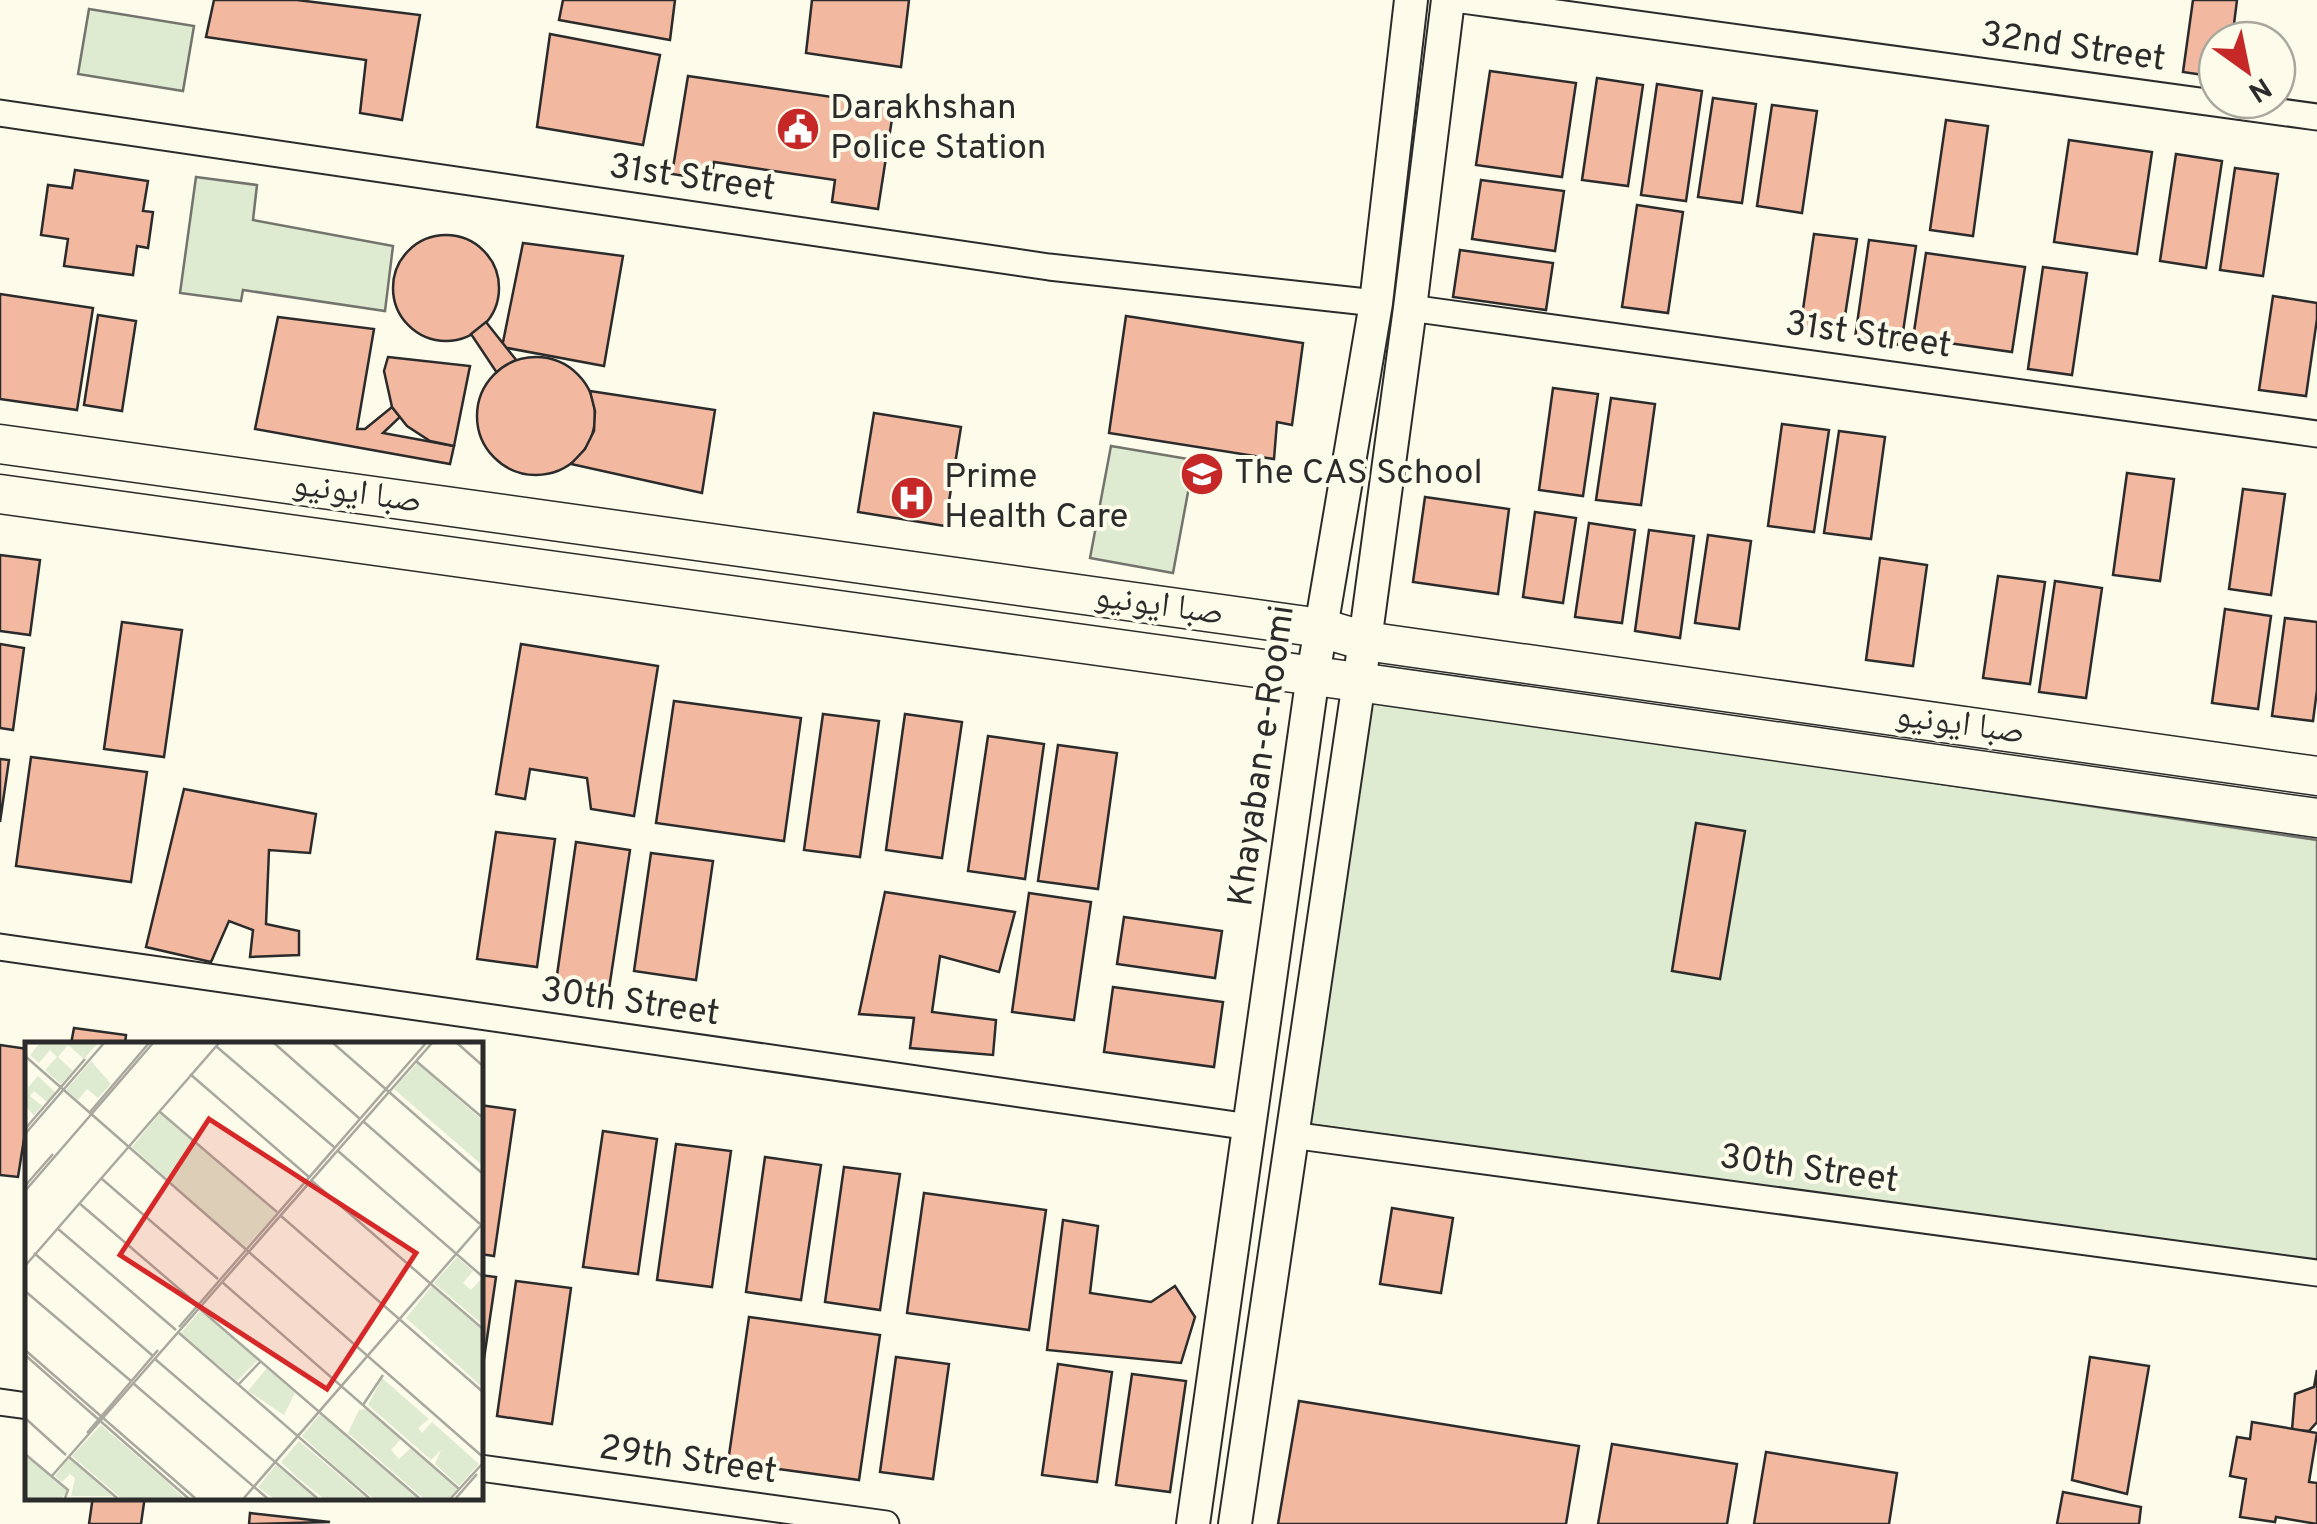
<svg xmlns="http://www.w3.org/2000/svg" width="2317" height="1524" font-family="Overpass,'Noto Naskh Arabic',sans-serif">
<style>
.green{fill:#deebd1;stroke:#74746e;stroke-width:2.5}
.building{fill:#f2b8a0;stroke:#2b2b2b;stroke-width:2.5}
.lines{fill:none;stroke-linecap:round;stroke-linejoin:round}
.minor-casing{stroke:#2b2b2b;stroke-width:29}
.tertiary-casing{stroke:#2b2b2b;stroke-width:36}
.secondary-casing{stroke:#2b2b2b;stroke-width:41}
.minor{stroke:#fdfbea;stroke-width:25}
.tertiary{stroke:#fdfbea;stroke-width:32}
.secondary{stroke:#fdfbea;stroke-width:38}
.labels{text-anchor:middle;dominant-baseline:central;stroke-width:8;stroke-linejoin:round;paint-order:stroke}
.street-label{font-size:35px;fill:#2b2b2b;stroke:#fdfbea}
.poi-label{font-size:35px;fill:#2b2b2b;stroke:#fdfbea;text-anchor:start}
.inset-road{fill:none;stroke:#a9a89e;stroke-width:2.5}
.view{fill:#d62828;fill-opacity:0.15;stroke:#d62828;stroke-width:5}
.inset-edge{fill:none;stroke:#2b2b2b;stroke-width:5}
</style>
<rect width="100%" height="100%" fill="#fdfbea"/>
<g class="green">
<path d="M89 9 194 26 183 91 78 74Z"/>
<path d="M196 177 257 185 253 220 393 246 385 311 243 290 241 301 180 293Z"/>
<path d="M1111 446 1194 460 1173 573 1090 558Z"/>
<path d="M1368 698 2317 840V1263L1307 1124Z"/>
</g>
<g class="building">
<path d="M214 0H297L420 15 402 120 360 113 366 60 206 37Z"/>
<path d="M563 0H675L670 40 559 20Z"/>
<path d="M812 0H909L901 67 806 53Z"/>
<path d="M2193 0H2237L2232 40H2217V77L2183 72Z"/>
<path d="M550 34 660 55 643 145 537 127Z"/>
<path d="M1490 71 1576 83 1562 177 1476 165Z"/>
<path d="M688 76 894 106 878 209 832 202 835 180 714 162 711 180 672 174Z"/>
<path d="M1597 78 1643 85 1628 186 1582 180Z"/>
<path d="M1657 84 1702 91 1686 201 1641 195Z"/>
<path d="M1713 98 1756 104 1742 203 1698 197Z"/>
<path d="M1772 105 1817 111 1802 213 1757 206Z"/>
<path d="M1946 120 1988 126 1973 236 1930 230Z"/>
<path d="M2069 140 2152 152 2137 254 2054 242Z"/>
<path d="M2176 154 2222 161 2206 268 2160 261Z"/>
<path d="M2235 168 2278 174 2263 276 2220 270Z"/>
<path d="M75 170 148 181 143 211 153 212 148 248 137 246 133 275 64 266 68 239 41 235 48 185 72 188Z"/>
<path d="M1481 180 1564 191 1555 251 1472 239Z"/>
<path d="M1637 205 1683 212 1668 313 1622 307Z"/>
<path d="M1814 234 1857 239 1842 335 1800 330Z"/>
<circle cx="446" cy="288" r="53"/>
<path d="M1869 240 1916 246 1901 345 1855 338Z"/>
<path d="M523 243 623 256 604 366 502 347Z"/>
<path d="M1460 250 1553 263 1546 310 1453 297Z"/>
<path d="M1926 253 2025 267 2012 352 1913 338Z"/>
<path d="M2043 267 2087 273 2072 375 2028 369Z"/>
<path d="M0 294 93 308 77 410 0 399Z"/>
<path d="M2273 296 2317 303V319L2306 396 2259 390Z"/>
<path d="M98 315 136 321 122 411 84 405Z"/>
<path d="M1126 316 1303 343 1292 425 1277 422 1274 459 1109 433Z"/>
<path d="M278 317 374 329 357 429H365L392 407 400 417 383 433 454 446 450 464 255 429Z"/>
<path d="M486 322 517 361 506 366 497 373 471 334Z"/>
<path d="M388 357 470 366 454 446 430 441 407 426 392 407 384 371Z"/>
<circle cx="536" cy="416" r="59"/>
<path d="M1553 388 1598 394 1583 496 1539 490Z"/>
<path d="M590 391 715 410 702 493 571 464 585 449 594 431 595 411Z"/>
<path d="M1611 398 1655 404 1641 505 1596 500Z"/>
<path d="M874 413 961 427 945 526 858 512Z"/>
<path d="M1782 424 1829 430 1814 532 1768 526Z"/>
<path d="M1839 431 1885 437 1871 539 1824 533Z"/>
<path d="M2127 473 2174 479 2160 581 2113 575Z"/>
<path d="M2243 489 2285 494 2271 595 2229 589Z"/>
<path d="M1425 497 1509 509 1498 594 1413 582Z"/>
<path d="M1535 512 1576 518 1563 603 1523 597Z"/>
<path d="M1589 523 1635 530 1622 623 1575 617Z"/>
<path d="M1649 530 1694 536 1680 638 1635 631Z"/>
<path d="M1708 535 1751 541 1739 629 1695 623Z"/>
<path d="M0 555 40 560 30 635 0 631Z"/>
<path d="M1880 558 1927 565 1913 666 1866 660Z"/>
<path d="M1998 576 2045 582 2030 684 1983 678Z"/>
<path d="M2055 581 2102 588 2086 698 2039 692Z"/>
<path d="M2225 609 2271 616 2258 709 2212 703Z"/>
<path d="M2285 618 2317 622V690L2313 721 2272 716Z"/>
<path d="M122 622 182 630 164 757 104 749Z"/>
<path d="M0 644 24 648 13 730 0 728Z"/>
<path d="M521 644 658 666 634 816 591 809 587 778 530 769 525 799 496 794Z"/>
<path d="M674 701 801 718 784 841 656 823Z"/>
<path d="M823 714 879 721 860 857 804 850Z"/>
<path d="M905 714 962 722 942 858 886 850Z"/>
<path d="M988 736 1044 744 1025 879 968 871Z"/>
<path d="M1058 745 1117 753 1098 889 1038 881Z"/>
<path d="M31 757 147 772 131 882 16 866Z"/>
<path d="M0 759 9 760 0 822Z"/>
<path d="M184 789 316 814 310 853 269 850 266 924 299 931V955L250 957 253 930 229 921 211 962 146 947Z"/>
<path d="M1696 823 1745 831 1720 979 1672 971Z"/>
<path d="M496 832 555 839 537 967 477 959Z"/>
<path d="M576 842 630 850 609 989 556 982Z"/>
<path d="M651 853 713 861 696 980 634 971Z"/>
<path d="M885 892 1015 912 999 972 940 956 932 1012 996 1020 993 1055 910 1048 914 1018 859 1014Z"/>
<path d="M1029 893 1091 902 1074 1020 1012 1012Z"/>
<path d="M1124 917 1222 931 1215 978 1117 964Z"/>
<path d="M1113 987 1223 1002 1214 1067 1104 1052Z"/>
<path d="M74 1028 126 1035 125 1044H71Z"/>
<path d="M0 1045 28 1049V1114L18 1177 0 1175Z"/>
<path d="M480 1105 515 1110 494 1256 480 1254Z"/>
<path d="M603 1131 657 1139 638 1274 583 1267Z"/>
<path d="M676 1144 731 1151 712 1287 657 1280Z"/>
<path d="M765 1157 821 1165 801 1300 746 1292Z"/>
<path d="M844 1167 900 1174 880 1310 825 1302Z"/>
<path d="M924 1193 1046 1210 1029 1330 907 1313Z"/>
<path d="M1392 1208 1453 1218 1441 1293 1380 1284Z"/>
<path d="M1063 1220 1098 1226 1090 1293 1151 1302 1175 1286 1195 1317 1181 1363 1047 1350Z"/>
<path d="M480 1275 496 1277 480 1386Z"/>
<path d="M516 1281 571 1288 552 1424 497 1416Z"/>
<path d="M749 1317 880 1335 859 1480 728 1462Z"/>
<path d="M896 1357 949 1364 933 1479 880 1472Z"/>
<path d="M2090 1357 2149 1366 2127 1494 2072 1480Z"/>
<path d="M1058 1364 1112 1372 1097 1482 1042 1475Z"/>
<path d="M2317 1370V1422L2309 1431 2292 1430 2295 1394 2314 1387Z"/>
<path d="M1132 1374 1186 1381 1170 1492 1116 1485Z"/>
<path d="M1299 1401 1579 1446 1566 1524H1278Z"/>
<path d="M2252 1422 2317 1433 2309 1482 2317 1483V1524L2276 1517 2275 1522 2240 1517 2246 1479 2230 1476 2237 1437 2250 1439Z"/>
<path d="M1612 1444 1737 1464 1727 1524H1598Z"/>
<path d="M1766 1452 1897 1473 1889 1524H1754Z"/>
<path d="M2063 1492 2141 1507 2139 1524H2057Z"/>
<path d="M93 1496H145L141 1524H89Z"/>
<path d="M250 1513 330 1522 249 1524Z"/>
</g>
<g class="lines">
<g class="minor-casing">
<g id="minor">
<path d="M1462 0 2317 117"/>
<path d="M0 113 1049 267 1376 303"/>
<path d="M1410 308 2317 434"/>
<path d="M0 947 1250 1127"/>
<path d="M1291 1135 2317 1273"/>
<path d="M0 1402 28 1406"/>
<path d="M480 1468 886 1524"/>
</g>
</g>
<g class="tertiary-casing">
<g id="tertiary">
<path d="M1193 1524 1313 675 1376 303 1411 0"/>
<path d="M1235 1524 1365 641 1410 308 1448 0"/>
</g>
</g>
<g class="secondary-casing">
<g id="secondary">
<path d="M0 444 1321 628 1365 641 2317 776"/>
<path d="M0 494 1358 682 2317 818"/>
</g>
</g>
<use href="#minor" class="minor"/>
<use href="#tertiary" class="tertiary"/>
<use href="#secondary" class="secondary"/>
</g>
<defs>
<g id="civic-disc" transform="scale(2.25)"><circle r="9.5" fill="#c62828" stroke="#fdfbea"/><path d="M-.6-6.5H3V-4.5H.6V-3L4-1V1h2V6H-6V1h2V-1L-.6-3ZM-1.2 2.5V6h2.4V2.5Z" fill="#fff"/></g>
<g id="school-disc" transform="scale(2.25)"><circle r="9.5" fill="#c62828" stroke="#fdfbea"/><path d="M0-5L7-2L0 1L-7-2ZM-4 1L0 2.5L4 1V4Q0 6-4 4Z" fill="#fff"/></g>
<g id="hospital-disc" transform="scale(2.25)"><circle r="9.5" fill="#c62828" stroke="#fdfbea"/><path d="M-5-5h3v3.5h4V-5h3V5h-3V1.5h-4V5h-3Z" fill="#fff"/></g>
</defs>
<g fill-rule="evenodd">
<use href="#civic-disc" x="798" y="129"/>
<use href="#school-disc" x="1202" y="474"/>
<use href="#hospital-disc" x="912" y="498"/>
</g>
<g class="labels">
<g class="street-label">
<text transform="translate(2073 48) rotate(8)">32nd Street</text>
<text transform="translate(692 179) rotate(8)">31st Street</text>
<text transform="translate(1868 336) rotate(8)">31st Street</text>
<text transform="translate(357 494) rotate(8)">صبا ایونیو</text>
<text transform="translate(1159 606) rotate(8)">صبا ایونیو</text>
<text transform="translate(1960 725) rotate(8)">صبا ایونیو</text>
<text transform="translate(1263 756) rotate(-82)">Khayaban-e-Roomi</text>
<text transform="translate(630 1003) rotate(8)">30th Street</text>
<text transform="translate(1809 1170) rotate(8)">30th Street</text>
<text transform="translate(688 1461) rotate(8)">29th Street</text>
</g>
<g class="poi-label">
<text x="830" y="109">Darakhshan<tspan x="830" dy="40">Police Station</tspan></text>
<text x="1234" y="474">The CAS School</text>
<text x="944" y="478">Prime<tspan x="944" dy="40">Health Care</tspan></text>
</g>
</g>
<g transform="translate(25 1042)">
<rect width="458" height="458" fill="#fdfbea"/>
<path d="M15 1H73L59 17 43 3 33 15 48 29 36 42 20 28 32 15 25 8 14 21 5 13ZM66 19 86 42 73 56 62 47 53 58 41 48ZM392 21 457 78V123L369 47ZM13 34 30 50 22 60 9 49 5 54 17 64 9 73 0 64V49ZM135 71 251 171 220 206 107 105ZM432 215 448 229 438 241 446 248 457 236V282L409 241ZM407 244 457 288V345L381 276ZM175 269 233 318 212 339 156 291ZM242 326 270 351 259 373 223 349ZM357 336 404 377 393 386 397 391 407 380 454 422 434 444 410 422 416 408 406 418 343 363ZM341 367 376 397 366 408 374 417 386 406 432 447 425 456H398L323 391 334 368ZM296 371 392 456H348L323 436 277 394ZM76 383 140 438 159 456H96L47 414ZM274 399 341 456H298L274 437 256 420ZM0 413 43 449 36 456H0ZM44 416 87 454H46L50 436 45 432 37 440 30 434ZM251 423 291 456H248L233 445Z" fill="#deebd1"/>
<path class="inset-road" d="M249 1 335 77M308 1 458 132M432 1 458 24M192 5 309 105M0 14 458 415M391 19 458 76M165 32 284 135M65 70 124 1M135 70 252 170M339 80 455 182M0 87 60 17M0 92 79 1M313 109 458 235M77 137 193 237M287 139 458 287M0 144 28 112M0 149 128 1M54 161 173 263M256 174 458 350M32 186 151 288M9 211 128 314M0 224 194 1M197 240 434 447M0 249 106 339M175 267 394 456M154 285 401 1M154 291 344 456M0 308 170 456M0 313 163 456M130 317 292 456M109 342 242 456M213 343 236 319M338 363 358 333M0 376 41 413M62 391 133 308M0 412 43 448 40 456M44 415 92 456M26 435 407 1M219 456 458 181M426 456 458 421M431 456 452 432"/>
<path class="view" d="M184 77 391 211 302 347 95 213Z"/>
<rect width="458" height="458" class="inset-edge"/>
</g>
<g transform="translate(2247 70) rotate(147)"><circle r="48" fill="#fdfbea" stroke="#a9a89e" stroke-width="2.5"/>
<path d="M0-8L18 38L0 25L-18 38Z" fill="#c62828"/>
<text y="-15" font-size="28" font-weight="bold" text-anchor="middle" fill="#2b2b2b">N</text>
</g>
</svg>
